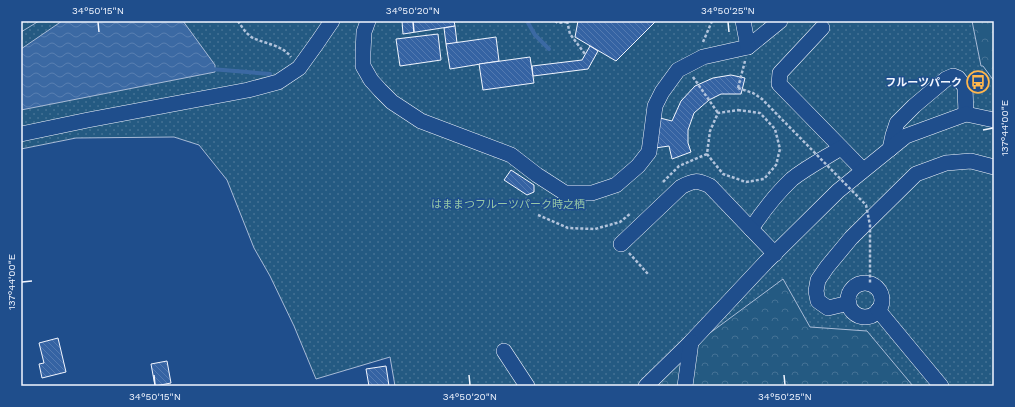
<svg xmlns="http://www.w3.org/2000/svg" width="1015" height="407" font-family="'Work Sans','Noto Sans JP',sans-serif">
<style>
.grass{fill:url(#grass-dots);stroke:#a8bbd7}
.forest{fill:url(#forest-crowns);stroke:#a8bbd7}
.water{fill:url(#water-waves);stroke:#a8bbd7}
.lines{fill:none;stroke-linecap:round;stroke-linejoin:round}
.stream{stroke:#3b69a3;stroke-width:4}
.building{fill:url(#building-back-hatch);stroke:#f2f6ff}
.minor-casing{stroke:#f2f6ff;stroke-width:16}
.path{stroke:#b3c4dc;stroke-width:2.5;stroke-dasharray:3 2;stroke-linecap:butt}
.minor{stroke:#1f4e8c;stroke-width:15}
.path-bridge{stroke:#b3c4dc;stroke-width:2.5;stroke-dasharray:3 2;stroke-linecap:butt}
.ticks{fill:none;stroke:#f2f6ff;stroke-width:1.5}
.labels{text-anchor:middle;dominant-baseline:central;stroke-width:3;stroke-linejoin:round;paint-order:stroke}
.poi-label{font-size:11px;font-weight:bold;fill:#f2f6ff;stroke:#1f4e8c;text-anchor:end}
.park-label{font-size:11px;fill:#97c8a6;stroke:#1f4e8c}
.neatline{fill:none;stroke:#f2f6ff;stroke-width:1.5}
.ticks-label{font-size:10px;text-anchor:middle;fill:#f2f6ff}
</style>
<defs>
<pattern id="grass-dots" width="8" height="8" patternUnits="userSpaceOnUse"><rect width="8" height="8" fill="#245a82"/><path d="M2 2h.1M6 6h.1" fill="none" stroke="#447295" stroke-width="1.8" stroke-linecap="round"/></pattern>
<pattern id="forest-crowns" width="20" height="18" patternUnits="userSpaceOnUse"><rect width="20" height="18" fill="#245a82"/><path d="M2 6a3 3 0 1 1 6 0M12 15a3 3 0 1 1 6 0" fill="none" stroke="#447295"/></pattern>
<pattern id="water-waves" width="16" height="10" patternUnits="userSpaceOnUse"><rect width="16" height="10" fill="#3b69a3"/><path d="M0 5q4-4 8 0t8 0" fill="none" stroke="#587fb1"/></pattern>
<pattern id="building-back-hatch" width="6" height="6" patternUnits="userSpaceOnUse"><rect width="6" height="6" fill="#3563a3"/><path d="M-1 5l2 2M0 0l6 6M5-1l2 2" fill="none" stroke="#537ab1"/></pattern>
</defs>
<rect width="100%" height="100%" fill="#1f4e8c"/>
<path class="grass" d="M21 21H994V386H395L390 357 316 379 294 326 270 276 254 248 227 180 199 145 174 137 76 138 21 149Z"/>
<g class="forest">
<path d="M21 21H39L21 32Z"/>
<path d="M972 21H994V81L983 66H981Z"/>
<path d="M783 279 810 327 867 331 913 386H645L672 361Z"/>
</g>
<path class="water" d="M62 21H183L215 65V72L21 110V49Z"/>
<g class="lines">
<g class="stream">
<path d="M527 21 535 35 549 49"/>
<path d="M211 69 270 74"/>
</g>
</g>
<g class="building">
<path d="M402 21H454L455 26 403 34Z"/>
<path d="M578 21H654L655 22 616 61 575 37Z"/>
<path d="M455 26 457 43 446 44 444 28Z"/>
<path d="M438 34 441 60 400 66 396 39Z"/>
<path d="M496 37 499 61 450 69 446 44Z"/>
<path d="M590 46 598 51 588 69 533 76 532 66 582 60Z"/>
<path d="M530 57 534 83 483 90 479 64Z"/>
<path d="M731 75 745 78 741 94H721L709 100 694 113 688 130V143L691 152 672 159 669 146 655 148 656 117 672 121 681 101 695 86 713 78Z"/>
<path d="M511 170 534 185V192L527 195 504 180Z"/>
<path d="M58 338 66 372 42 378 39 364 44 363 39 343Z"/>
<path d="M167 361 171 383 155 386 151 364Z"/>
<path d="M386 366 389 386H369L366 369Z"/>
</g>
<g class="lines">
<g class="minor-casing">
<g id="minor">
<path d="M368 21 364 32 363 52V66L371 80 380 90 392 102 421 121 511 155 537 175 565 193H592L616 185 638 166 649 152 655 106 662 92 678 70 703 57 748 47 780 21"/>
<path d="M743 21 748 47"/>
<path d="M822 28 780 73 779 84 863 170"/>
<path d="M21 134 88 120 248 90 278 82 299 68 317 43 332 21"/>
<path d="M890 149 893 135 897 123 914 106 946 79 953 76 958 78 965 87 966 114"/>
<path d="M751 229C763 211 776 194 792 179 807 167 825 158 841 148"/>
<path d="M621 244 681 187C694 180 697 180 710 186L775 254"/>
<circle cx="865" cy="300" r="17"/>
<path d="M849 303 828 308 818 301 816 291 818 280 827 267 851 238 916 174 946 163 971 161 994 167"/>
<path d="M878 310 941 386"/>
<path d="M504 351 527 386"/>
<path d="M646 386 691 342 766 262 838 191 906 136 966 114 994 120"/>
<path d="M685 386 691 342"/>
</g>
</g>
<g class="path">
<path d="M238 21C242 27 246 34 253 38 266 44 282 45 291 57"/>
<path d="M555 21 558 23 568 22"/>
<path d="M567 21 570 34 585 54"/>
<path d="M703 42 712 21"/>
<path d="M693 77 718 113"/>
<path d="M738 88 745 61"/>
<path d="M738 110 760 113 775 129 780 149 776 165 764 179 746 182 723 174 707 154 710 131 718 113Z"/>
<path d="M663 182 679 166 707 154"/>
<path d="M538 215 568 228 595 229 620 222 631 213"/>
<path d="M629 253 648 274"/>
</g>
<use href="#minor" class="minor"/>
<path class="path-bridge" d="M738 88 753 93 762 99 866 205 870 225V284"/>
</g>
<path class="ticks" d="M98 22 99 32M413 22 414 32M728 22 729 32M983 130 993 128M22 282 32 281M154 375 155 385M469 375 470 385M784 375 785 385"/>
<defs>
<g id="bus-ring" transform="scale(1.15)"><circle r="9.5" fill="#1f4e8c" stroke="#ffb74d" stroke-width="1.5"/><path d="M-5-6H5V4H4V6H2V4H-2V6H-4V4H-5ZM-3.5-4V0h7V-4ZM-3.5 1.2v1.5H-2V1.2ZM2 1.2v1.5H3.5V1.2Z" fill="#ffb74d"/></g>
</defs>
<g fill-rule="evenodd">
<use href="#bus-ring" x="978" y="82"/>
</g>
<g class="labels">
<g class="poi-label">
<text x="962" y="82">フルーツパーク</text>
</g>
<g class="park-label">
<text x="508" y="204">はままつフルーツパーク時之栖</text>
</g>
</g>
<rect width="1015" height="407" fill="none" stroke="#1f4e8c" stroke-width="44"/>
<rect x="22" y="22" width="971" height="363" class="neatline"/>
<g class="ticks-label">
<text x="98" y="14">34°50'15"N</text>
<text x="413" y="14">34°50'20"N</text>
<text x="728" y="14">34°50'25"N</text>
<text transform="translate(1004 128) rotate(-90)" y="4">137°44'00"E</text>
<text transform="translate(11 282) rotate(-90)" y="4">137°44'00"E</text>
<text x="155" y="400">34°50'15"N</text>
<text x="470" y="400">34°50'20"N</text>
<text x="785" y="400">34°50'25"N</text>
</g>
</svg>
